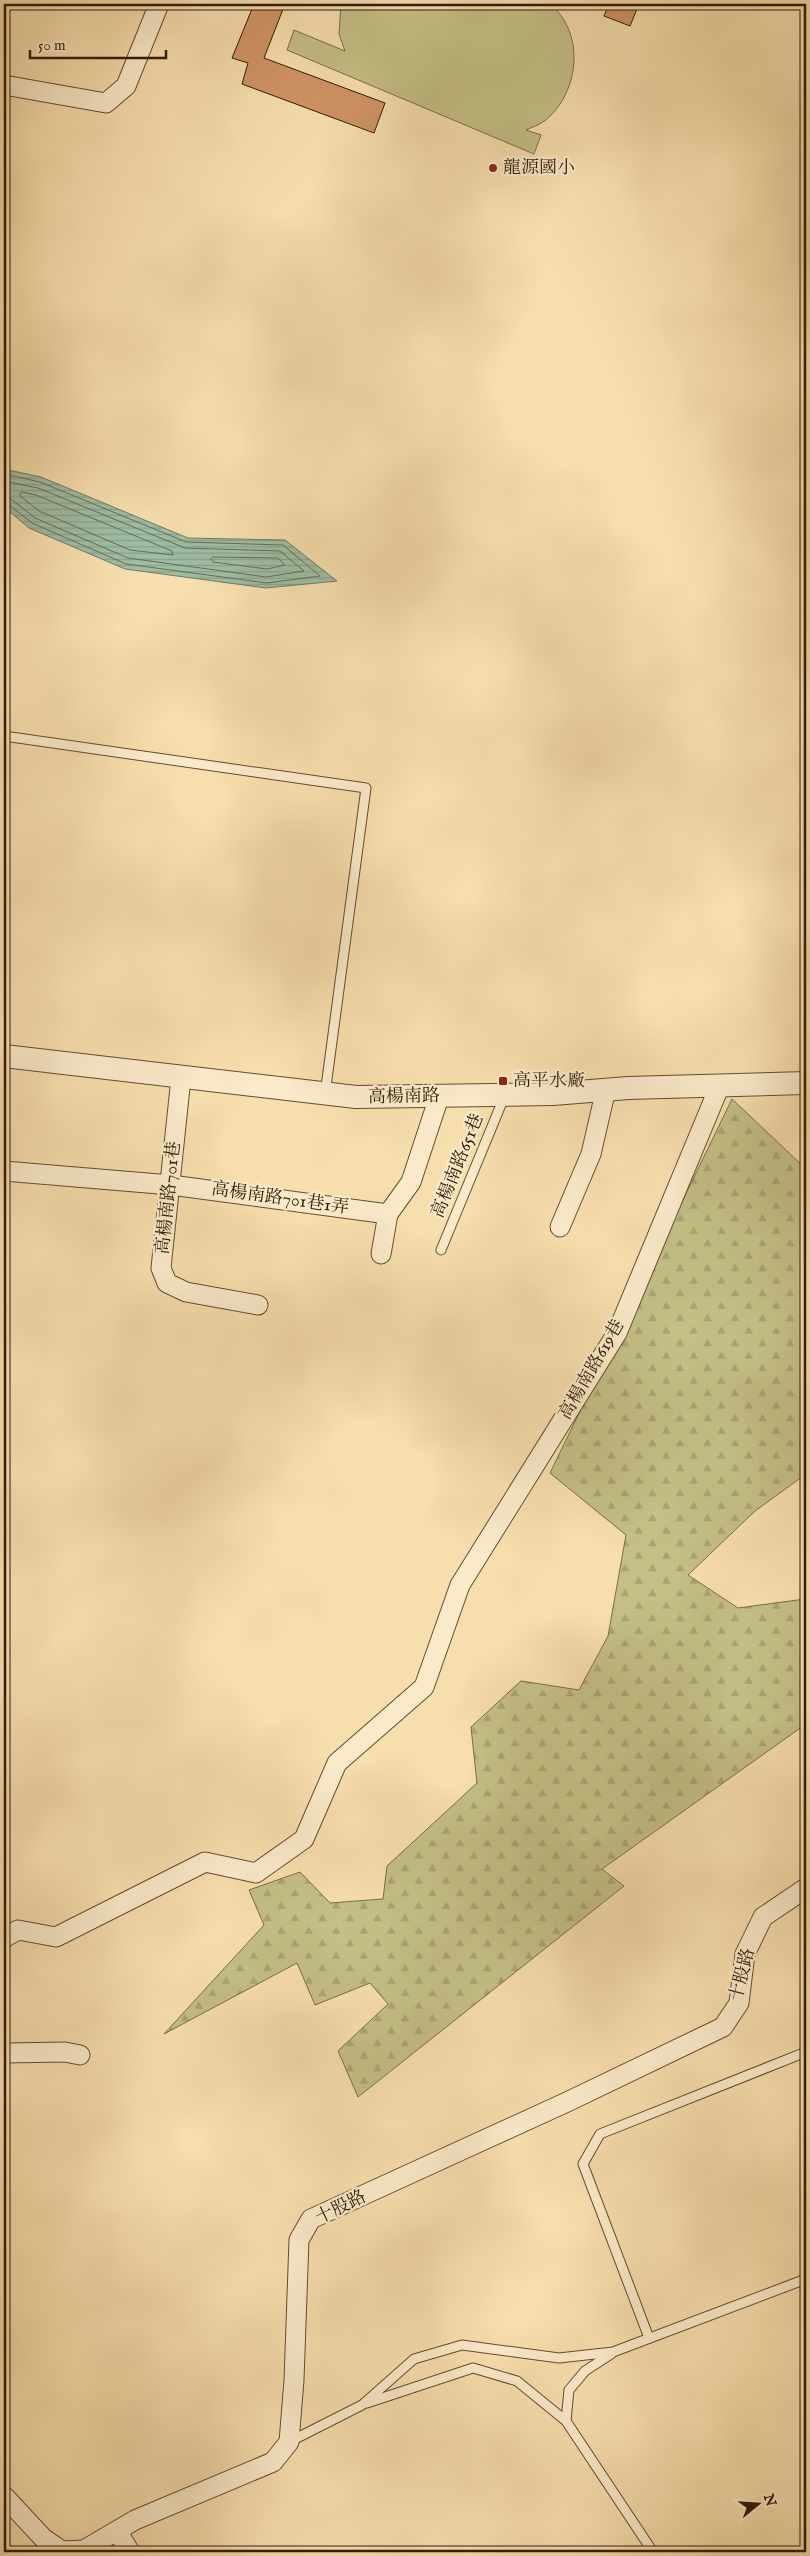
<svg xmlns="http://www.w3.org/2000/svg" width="810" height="2556" font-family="'IM FELL English','Noto Serif TC',serif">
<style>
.forest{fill:url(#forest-firs);stroke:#7a6d44}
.park{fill:#c3bf85;stroke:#7a6d44}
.water{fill:url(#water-rules);stroke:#727c64}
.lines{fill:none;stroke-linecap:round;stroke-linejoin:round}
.shore{stroke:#676c54;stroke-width:1}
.building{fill:#d19464;stroke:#301b04}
.service-casing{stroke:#624c2e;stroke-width:11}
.minor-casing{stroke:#624c2e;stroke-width:21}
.tertiary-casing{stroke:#624c2e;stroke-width:24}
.service{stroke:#faeaca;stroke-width:9}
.minor{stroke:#faeaca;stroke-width:19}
.tertiary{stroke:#faeaca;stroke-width:22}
.poi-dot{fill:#8f2418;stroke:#faeaca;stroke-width:2}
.labels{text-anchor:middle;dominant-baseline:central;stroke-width:4.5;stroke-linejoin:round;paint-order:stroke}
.poi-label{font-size:18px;fill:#301b04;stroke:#faeaca;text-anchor:start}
.street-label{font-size:18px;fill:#301b04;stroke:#faeaca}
</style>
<defs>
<pattern id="forest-firs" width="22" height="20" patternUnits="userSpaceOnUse" patternTransform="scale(1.25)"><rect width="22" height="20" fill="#c3bf85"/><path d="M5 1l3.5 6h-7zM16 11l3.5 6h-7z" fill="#a8a471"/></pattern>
<pattern id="water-rules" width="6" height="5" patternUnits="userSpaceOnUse" patternTransform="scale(1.25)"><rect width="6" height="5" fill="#9ebda4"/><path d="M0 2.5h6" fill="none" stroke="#88a28c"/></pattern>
</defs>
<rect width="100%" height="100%" fill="#f7dead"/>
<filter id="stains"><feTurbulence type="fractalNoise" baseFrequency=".004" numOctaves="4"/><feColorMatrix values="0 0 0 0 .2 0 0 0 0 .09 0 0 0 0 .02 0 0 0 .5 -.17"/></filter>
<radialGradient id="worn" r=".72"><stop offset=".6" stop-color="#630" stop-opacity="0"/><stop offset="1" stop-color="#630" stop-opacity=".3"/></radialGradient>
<path class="forest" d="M732 1099 806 1169V1474L755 1511 688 1575 738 1608 805 1599 806 1724 602 1869 624 1886 358 2097 338 2051 388 2004 370 1983 315 2005 297 1963 164 2034 264 1925 249 1890 300 1872 330 1903 383 1899 387 1866 477 1783 471 1727 521 1681 579 1690 608 1636 626 1535 550 1473Z"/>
<path class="park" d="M341 4H550C584 32 580 87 550 116 544 123 535 126 526 130L541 135 534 154 287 50 294 30 345 51 339 34Z"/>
<path class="water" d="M4 469 41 477 188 538 285 540 337 581 266 588 125 569 29 528 4 507Z"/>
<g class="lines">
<g class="shore">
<path d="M4 474 40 482 186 542 283 545 320 576 267 583 126 564 32 523 9 505 4 504"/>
<path d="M4 481 38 488 185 548 280 551 304 571 266 577 128 558 35 518 11 499 4 498"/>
<path d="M22 492 36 495 172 551 173 555 130 550 39 511 20 496Z"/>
<path d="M213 557 278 558 285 565 267 569 213 562 211 559Z"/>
</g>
</g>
<g class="building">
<path d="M254 4H285L264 58 385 103 374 133 242 84 248 63 232 58Z"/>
<path d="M609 4H639L630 26 604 16Z"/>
</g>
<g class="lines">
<g class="service-casing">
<g id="service">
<path d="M4 736 366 788 325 1094"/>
<path d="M441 1250 505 1095"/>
<path d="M649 2338 583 2164 600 2134 806 2052"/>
<path d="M367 2403 473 2368 517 2381 566 2421 653 2552"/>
<path d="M566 2421 569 2390 585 2371 611 2354"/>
<path d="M289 2442 362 2405 414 2359 462 2345 559 2358 613 2352 806 2279"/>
</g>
</g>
<g class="minor-casing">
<g id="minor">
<path d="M4 85 106 103 126 86 159 4"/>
<path d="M181 1078 161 1268 167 1283 186 1292 258 1305"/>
<path d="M4 1171 171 1185 388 1214"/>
<path d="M560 1227 591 1154 606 1089"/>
<path d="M381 1254 388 1214 411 1182 439 1097"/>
<path d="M4 1938 18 1930 56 1937 205 1862 256 1873 304 1839 337 1763 424 1687 460 1585 617 1333 720 1085"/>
<path d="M4 2053 65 2052 80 2055"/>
<path d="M4 2496 43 2538 62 2551 84 2550 135 2520 273 2462 289 2442 294 2380 299 2240 311 2219 567 2102 723 2027 739 2003 745 1954 763 1917 806 1888"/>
<path d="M117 2531 130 2552"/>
</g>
</g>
<g class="tertiary-casing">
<path id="tertiary" d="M4 1056 356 1097 553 1094 628 1088 806 1083"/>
</g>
<use href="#service" class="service"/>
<use href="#minor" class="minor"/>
<use href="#tertiary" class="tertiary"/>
</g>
<g class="poi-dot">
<circle cx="493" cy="168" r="5"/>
<rect x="498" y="1076" width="10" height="10" rx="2.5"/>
</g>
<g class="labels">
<g class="poi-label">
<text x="503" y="168">龍源國小</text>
<text x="513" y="1081">高平水廠</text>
</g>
<g class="street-label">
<text transform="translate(404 1097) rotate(-1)">高楊南路</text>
<text transform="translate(458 1166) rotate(-68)">高楊南路651巷</text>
<text transform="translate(169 1198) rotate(-84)">高楊南路701巷</text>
<text transform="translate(280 1199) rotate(8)">高楊南路701巷1弄</text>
<text transform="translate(592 1370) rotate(-60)">高楊南路619巷</text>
<text transform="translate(743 1975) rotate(-76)">十股路</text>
<text transform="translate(341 2208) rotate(-26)">十股路</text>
</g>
</g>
<rect width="810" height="2556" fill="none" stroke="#f7dead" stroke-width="20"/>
<rect x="5" y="5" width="800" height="2546" fill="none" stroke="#301b04" stroke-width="2.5"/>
<rect x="10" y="10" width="790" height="2536" fill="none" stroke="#301b04"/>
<g transform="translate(758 2504) rotate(72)" stroke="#faeaca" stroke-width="4" paint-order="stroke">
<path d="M0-4L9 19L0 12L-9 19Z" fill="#301b04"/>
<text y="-8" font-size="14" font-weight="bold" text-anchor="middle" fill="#301b04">N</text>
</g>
<path d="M30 50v8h136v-8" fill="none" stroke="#301b04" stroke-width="2.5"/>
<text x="38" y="50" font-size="15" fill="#301b04" stroke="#faeaca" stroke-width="4" paint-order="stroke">50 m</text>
<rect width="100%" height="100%" filter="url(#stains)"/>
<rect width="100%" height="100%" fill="url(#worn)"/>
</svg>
